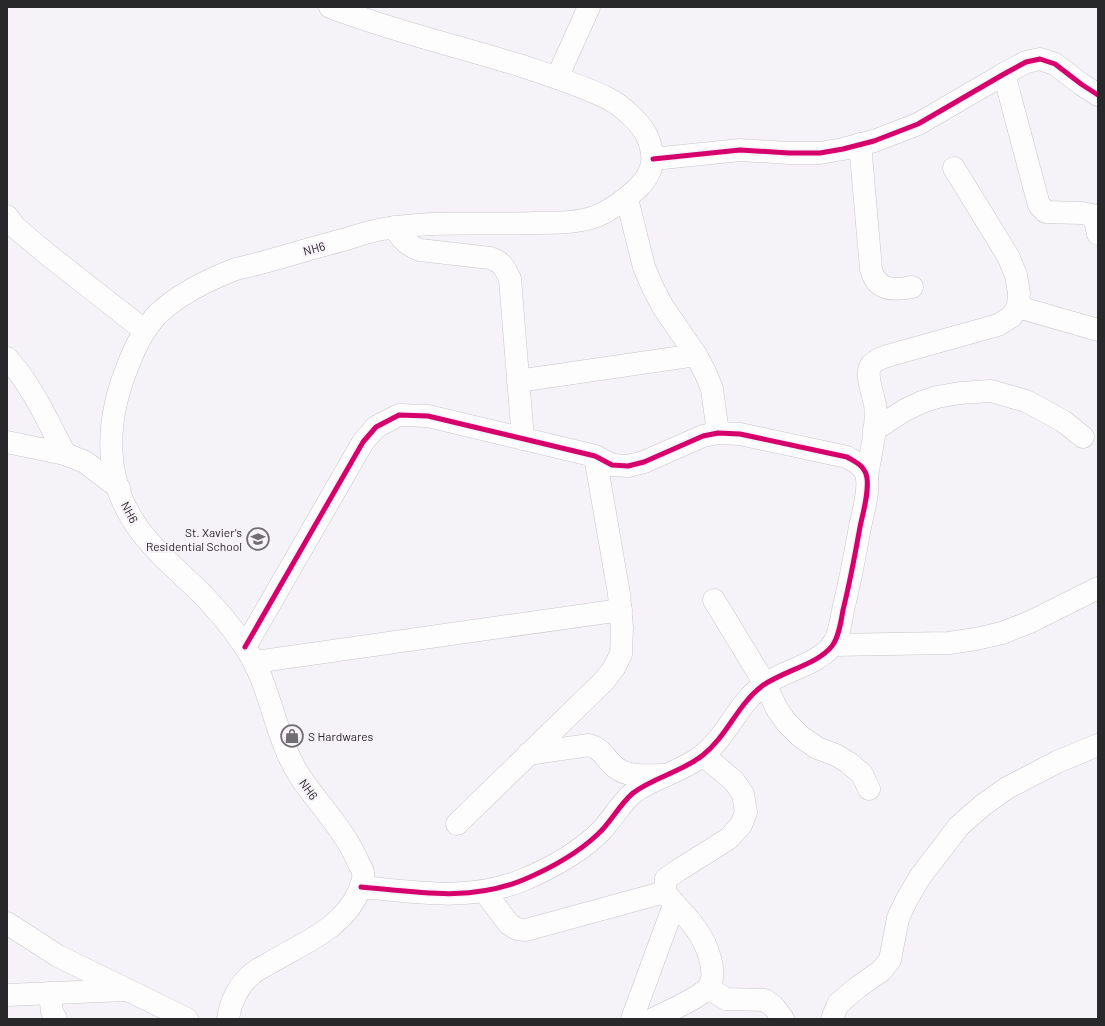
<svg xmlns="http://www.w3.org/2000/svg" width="1105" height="1026" font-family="Barlow,sans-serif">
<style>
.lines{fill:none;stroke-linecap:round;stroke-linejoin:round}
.minor-casing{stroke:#c8c6c9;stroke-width:23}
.highway-casing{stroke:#c8c6c9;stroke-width:23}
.minor{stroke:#fefdfe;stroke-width:22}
.highway{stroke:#fefdfe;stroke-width:22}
.cycleway-casing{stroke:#f6f2f8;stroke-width:8}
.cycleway{stroke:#d6006c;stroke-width:5}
.labels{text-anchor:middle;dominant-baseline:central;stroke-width:4;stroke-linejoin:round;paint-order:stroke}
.street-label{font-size:12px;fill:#282729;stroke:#f6f2f8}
.poi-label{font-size:12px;fill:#282729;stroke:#f6f2f8;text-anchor:end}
</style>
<rect width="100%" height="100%" fill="#f5f3f7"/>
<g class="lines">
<g class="minor-casing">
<g id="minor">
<path d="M1004 74 1039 205 1046 212 1081 213 1092 215 1096 224 1098 234"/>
<path d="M557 78 589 7"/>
<path d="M860 144 871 269C876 290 893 291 912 287"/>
<path d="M653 159 740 150 789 153H820L843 149 874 141 918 124 1004 74 1026 62 1040 59 1055 64 1081 84 1098 95"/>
<path d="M627 199 644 267 653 288 663 307 696 355 705 372 712 389 718 433"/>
<path d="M7 216 15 227 47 254 144 330"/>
<path d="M394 227C401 239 407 245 420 250L490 258C502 262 505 268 510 279L523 439"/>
<path d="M1018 307 1098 330"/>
<path d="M7 358C32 385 48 422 65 454"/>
<path d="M518 381 696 355"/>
<path d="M874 430 905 410 922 402 937 397 960 393 991 391 1026 401 1063 421 1083 437"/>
<path d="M7 442 65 454 85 462 119 488"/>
<path d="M867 477C870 455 878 426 875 404 873 395 866 376 870 367 873 361 881 358 887 356L998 325 1011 317 1018 307 1019 293 1016 275 1008 256 954 168"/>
<path d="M714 600 765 684 777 709 786 722 800 736 817 748 836 755 849 763 862 774 869 789"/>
<path d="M832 645 949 643 976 639 1002 633 1030 622 1098 588"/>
<path d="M245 647 363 442 376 427 399 415 428 416 595 456 612 465 628 466 644 462 703 436 718 433 740 434 847 457C857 463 865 466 867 478 869 494 863 512 860 527 855 555 850 582 843 610 841 621 839 637 832 646 817 665 782 671 762 686 738 704 727 736 703 755 682 772 654 777 633 793 619 805 611 822 598 834 578 853 549 869 523 880 469 902 417 892 361 887"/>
<path d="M254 662 621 610"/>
<path d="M528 754 589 745C604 750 604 758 615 767 628 778 648 775 663 775"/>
<path d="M457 824 604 681 614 668 621 654 622 628 619 594 595 456"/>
<path d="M484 891 509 924 517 929 526 930 665 892"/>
<path d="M7 923 58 956 187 1019"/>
<path d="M708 988 726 999 765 1000 774 1007 783 1019"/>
<path d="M50 993 52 1012 56 1019"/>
<path d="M7 995 126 990"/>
<path d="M632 1019 674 905"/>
<path d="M653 1019C669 1011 695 1000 707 989 720 975 706 942 696 929 687 915 674 905 665 892L666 879 677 871 728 839 741 825 746 812 743 794 734 781 703 755"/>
<path d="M832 1019 838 1004 858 987 881 971 890 960 898 918 907 899 920 877 959 826 983 805 1007 788 1057 762 1098 745"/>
</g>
</g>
<g class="highway-casing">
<path id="highway" d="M228 1019C230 1003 239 984 252 974 256 970 263 967 268 964 301 944 343 929 359 891 361 886 364 878 363 873 363 870 361 867 359 864 346 832 320 806 301 778 274 738 272 686 245 647 233 628 218 611 203 595 179 571 153 551 134 522 102 473 107 415 129 363 136 345 144 328 158 314 180 293 207 280 236 269 272 261 307 249 343 240 356 236 370 231 383 229 433 220 486 225 536 223 556 223 578 223 597 216 613 209 626 199 638 188 654 172 656 157 647 136 641 123 622 106 609 99 583 86 555 77 528 68 462 47 395 32 330 7"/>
</g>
<use href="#minor" class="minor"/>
<use href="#highway" class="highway"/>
<g class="cycleway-casing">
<g id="cycleway">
<path d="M653 159 740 150 789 153H820L843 149 874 141 918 124 1004 74 1026 62 1040 59 1055 64 1081 84 1098 95"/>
<path d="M245 647 363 442 376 427 399 415 428 416 595 456 612 465 628 466 644 462 703 436 718 433 740 434 847 457C857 463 865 466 867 478 869 494 863 512 860 527 855 555 850 582 843 610 841 621 839 637 832 646 817 665 782 671 762 686 738 704 727 736 703 755 682 772 654 777 633 793 619 805 611 822 598 834 578 853 549 869 523 880 469 902 417 892 361 887"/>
</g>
</g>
<use href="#cycleway" class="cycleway"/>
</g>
<defs>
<g id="school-ring" transform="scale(1.15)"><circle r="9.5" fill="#f6f2f8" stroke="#706e71" stroke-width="1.5"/><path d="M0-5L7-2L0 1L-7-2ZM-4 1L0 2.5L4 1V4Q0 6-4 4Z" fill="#706e71"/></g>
<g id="shop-ring" transform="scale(1.15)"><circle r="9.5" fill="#f6f2f8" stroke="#706e71" stroke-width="1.5"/><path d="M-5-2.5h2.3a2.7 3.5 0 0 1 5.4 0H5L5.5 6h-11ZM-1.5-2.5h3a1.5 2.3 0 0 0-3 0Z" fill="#706e71"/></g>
</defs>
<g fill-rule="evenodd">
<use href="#school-ring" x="258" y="539"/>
<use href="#shop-ring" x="292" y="736"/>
</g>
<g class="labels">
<g class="street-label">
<text transform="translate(314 248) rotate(-15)">NH6</text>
<text transform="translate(130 512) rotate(62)">NH6</text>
<text transform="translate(309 789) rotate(54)">NH6</text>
</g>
<g class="poi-label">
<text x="242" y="532">St. Xavier's<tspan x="242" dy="14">Residential School</tspan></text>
<text x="308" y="736" text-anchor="start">S Hardwares</text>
</g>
</g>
<rect width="1105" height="1026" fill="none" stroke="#282729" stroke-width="16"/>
</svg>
